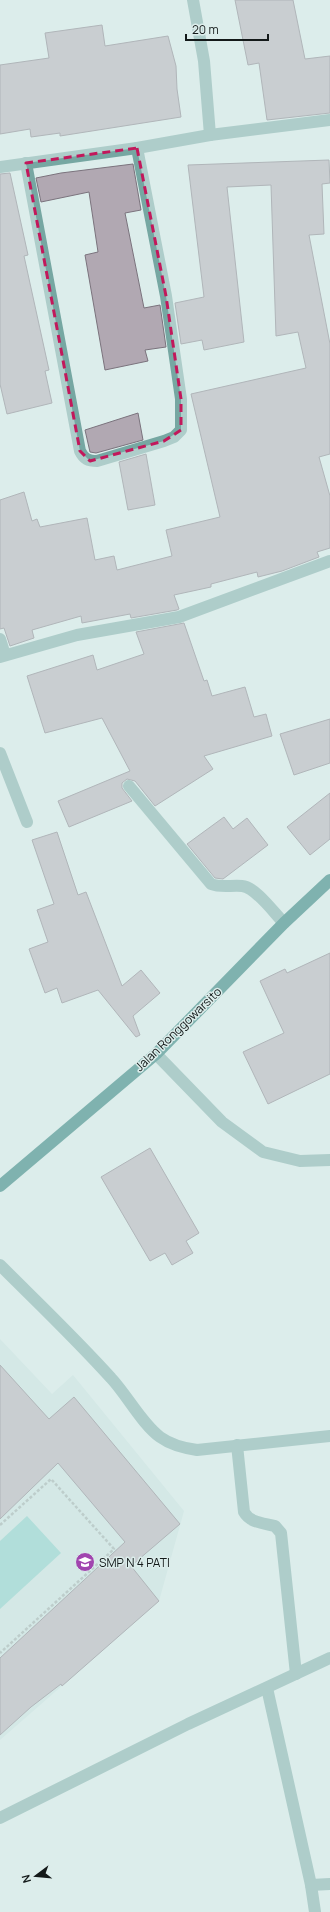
<svg xmlns="http://www.w3.org/2000/svg" width="330" height="1912" font-family="Manrope,sans-serif">
  <rect width="100%" height="100%" fill="#dcedeb"/>
  <path fill="#c9e3e0" d="M0,1339L52,1394L73,1375L184,1511L159,1601L0,1740Z"/>
  <path fill="#7dccc5" d="M27,1516L61,1553L0,1609V1541Z"/>
  <g fill="#b1a8b2" stroke="#7b737d">
    <path d="M235,0H293L305,59L330,56V113L267,120L259,63L248,65Z"/>
    <path d="M102,25L105,46L168,36L176,66L177,89L181,117L60,136V133L31,137L30,129L0,134V65L49,58L45,33Z"/>
    <path d="M329,160L330,183L322,184L324,234L309,235L330,344V454L319,457L330,496V548L317,552L319,557L282,571L258,577L257,572L211,584V587L174,595L179,609L177,610L131,618L130,614L82,623L81,616L32,630L34,638L10,646L4,628L0,629V500L24,492L32,521L37,519L40,527L87,518L95,560L114,556L117,570L172,556L166,530L220,517L191,394L306,368L298,332L276,336L271,185L227,187L244,342L204,350L202,340L181,344L175,303L204,297L188,165Z"/>
    <path d="M133,164L141,210L125,213L144,308L160,305L166,347L145,350L148,361L105,370L85,255L98,252L89,192L41,202L36,178L61,173Z"/>
    <path d="M10,173L28,255L24,256L49,370L45,371L52,403L7,414L0,384V174Z"/>
    <path d="M138,413L143,440L96,453L90,452L85,430Z"/>
    <path d="M146,454L155,505L128,510L119,462Z"/>
    <path d="M184,623L204,681L207,680L212,696L245,687L254,717L266,714L272,736L204,756L213,769L155,806L135,781L127,779L122,783V788L132,801L69,827L58,801L130,771L102,718L45,733L27,676L93,655L97,670L144,654L136,632Z"/>
    <path d="M330,719V763L294,775L280,734Z"/>
    <path d="M330,793V839L310,855L287,827Z"/>
    <path d="M224,817L233,829L247,818L268,845L223,879L215,878L187,844Z"/>
    <path d="M57,832L78,895L86,892L122,986L141,970L160,993L133,1016L140,1035L136,1037L98,990L62,1003L57,988L45,993L29,949L48,942L37,910L54,904L32,840Z"/>
    <path d="M330,953V1074L268,1104L243,1052L284,1033L260,981L285,969L287,973Z"/>
    <path d="M150,1148L199,1233L186,1241L193,1253L172,1265L165,1253L150,1261L101,1177Z"/>
    <path d="M0,1365L49,1419L74,1397L180,1524L131,1566L159,1601L62,1686L61,1684L31,1707L0,1735V1658L125,1542L58,1463L0,1519Z"/>
  </g>
  <g fill="none" stroke-linecap="round" stroke-linejoin="round">
    <path stroke="#98a6a4" stroke-width="2.5" stroke-dasharray="3 2" stroke-linecap="butt" d="M0,1525L51,1479L114,1549L0,1653"/>
    <g stroke="#76a7a2" stroke-width="12">
      <path d="M193,0L204,61L210,135"/>
      <path d="M26,163L80,451C84,459 88,461 97,461L164,441L174,437L181,430V399L166,296L137,148"/>
      <path d="M0,167L137,148L210,135L330,120"/>
      <path d="M0,639L5,655"/>
      <path d="M0,657L77,635L179,617L330,561"/>
      <path d="M0,753L27,822"/>
      <path d="M129,786L211,884C221,888 231,885 242,886C256,887 274,913 284,923"/>
      <path d="M156,1054L222,1122L263,1152L300,1161L330,1160"/>
      <path d="M0,1265C37,1302 76,1339 111,1378C127,1395 142,1424 160,1437C171,1445 183,1448 197,1450L330,1436"/>
      <path d="M237,1445L244,1512C250,1523 264,1523 275,1526L281,1533L296,1674"/>
      <path d="M267,1688L311,1885L315,1912"/>
      <path d="M0,1818L188,1724L330,1658"/>
      <path d="M311,1885L330,1884"/>
    </g>
    <path stroke="#0f6c66" stroke-width="12" d="M0,1186L156,1054L284,923L330,880"/>
  </g>
  <path d="M0 0H330V1912H0ZM137,148L166,296L181,399V430L164,441L90,461L80,451L26,163Z" fill="#dcedeb" fill-opacity=".55" fill-rule="evenodd"/>
  <path fill="none" stroke="#c2185b" stroke-width="3" stroke-dasharray="8 5" stroke-linejoin="round" d="M137,148L166,296L181,399V430L164,441L90,461L80,451L26,163Z"/>
  <defs>
    <symbol id="school-disc" viewBox="-11 -11 22 22"><circle r="9.5" fill="#a145af" stroke="#dcedeb"/><path d="M0-5L7-2L0 1L-7-2ZM-4 1L0 2.5L4 1V4Q0 6-4 4Z" fill="#fff"/></symbol>
  </defs>
  <g fill-rule="evenodd">
    <use href="#school-disc" x="74" y="1551" width="22" height="22"/>
  </g>
  <g text-anchor="middle" dominant-baseline="central" stroke-width="3" stroke-linejoin="round" paint-order="stroke">
    <g font-size="12" fill="#131919" stroke="#dcedeb">
      <text transform="translate(178 1029) rotate(-44)">Jalan Ronggowarsito</text>
    </g>
    <g font-size="12" fill="#131919" stroke="#dcedeb" text-anchor="start">
      <text x="99" y="1562">SMP N 4 PATI</text>
    </g>
  </g>
  <g transform="translate(36 1876) rotate(254)" stroke="#dcedeb" stroke-width="3" paint-order="stroke">
  <path d="M0-3L7 15L0 10L-7 15Z" fill="#131919"/>
  <text y="-6" font-size="11" font-weight="bold" text-anchor="middle" fill="#131919">N</text>
  </g>
  <path d="M186 34v6h82v-6" fill="none" stroke="#131919" stroke-width="2"/>
  <text x="192" y="34" font-size="12" fill="#131919" stroke="#dcedeb" stroke-width="3" paint-order="stroke">20 m</text>
</svg>
